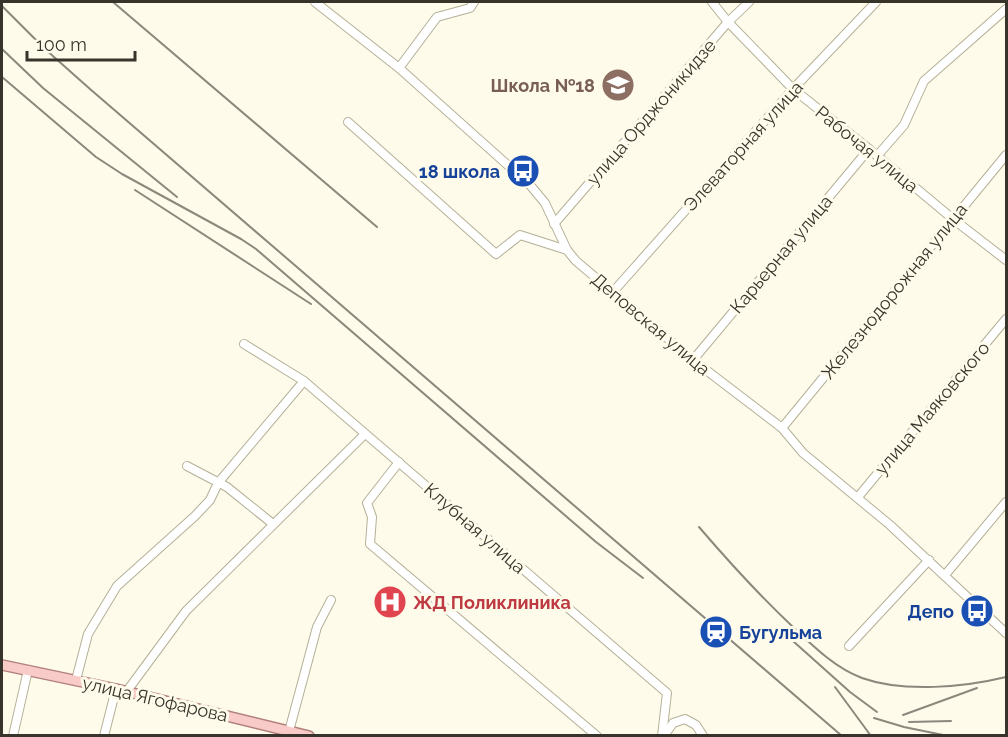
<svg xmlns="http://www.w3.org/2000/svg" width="1008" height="737" font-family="Raleway,sans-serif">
  <rect width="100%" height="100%" fill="#fefbeb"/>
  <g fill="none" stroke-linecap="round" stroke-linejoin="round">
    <defs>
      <g id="minor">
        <path d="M315,2L399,68L530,185L545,203L567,250L576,261L693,360L782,428L803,453L890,525L1006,633"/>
        <path d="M712,2L728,22L793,89L869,149L953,219L1006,260"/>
        <path d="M399,68L437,17L470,8L474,2"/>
        <path d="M348,122L496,254L520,235L567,250"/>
        <path d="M877,156L904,125L924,81L1006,9"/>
        <path d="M554,224L728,22L749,2"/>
        <path d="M612,293L793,89L876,2"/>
        <path d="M244,344L304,381L667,693L662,736"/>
        <path d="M693,360L869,149"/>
        <path d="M782,428L1006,155"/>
        <path d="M399,462L367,503L372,517L370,544L597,736"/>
        <path d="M187,466L227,487L273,524"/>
        <path d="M858,497L1006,319"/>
        <path d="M945,575L1006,502"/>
        <path d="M849,646L929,560"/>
        <path d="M76,680L88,634L117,586L195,516L210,500L218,483L304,381"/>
        <path d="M127,691L186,611L365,434"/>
        <path d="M288,735L317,627L331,600"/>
        <path d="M13,736L28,670"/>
        <path d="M104,736L116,689"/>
        <path d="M664,736L673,723L685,719L696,725L703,736"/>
      </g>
      <path id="major" d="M2,665L116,689L309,736"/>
    </defs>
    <use href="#minor" stroke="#b5b097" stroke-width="10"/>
    <use href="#major" stroke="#b1807a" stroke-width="12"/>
    <use href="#minor" stroke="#fff" stroke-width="8"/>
    <use href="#major" stroke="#f8cbc8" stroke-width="9"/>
    <g stroke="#8b887c" stroke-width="2">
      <path d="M113,2L377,227"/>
      <path d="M2,6L45,49L90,89L842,736"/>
      <path d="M2,49L43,88L177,197"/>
      <path d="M2,77L96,157L122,174L241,239L256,249L596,542L643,578"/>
      <path d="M135,190L311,304"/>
      <path d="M699,527C729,562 759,595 793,627C813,646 835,668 862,678C904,693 965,687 1006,677"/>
      <path d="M784,633L850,692L877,712"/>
      <path d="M835,687L871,736"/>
      <path d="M903,715L977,688"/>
      <path d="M874,718L904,727L948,736"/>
      <path d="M909,722L951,721"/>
    </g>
  </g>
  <defs>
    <symbol id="school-disc" viewBox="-11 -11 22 22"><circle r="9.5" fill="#8d6e63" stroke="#fefbeb"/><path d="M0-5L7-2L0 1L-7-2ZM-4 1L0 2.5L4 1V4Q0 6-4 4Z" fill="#fff"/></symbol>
    <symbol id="bus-disc" viewBox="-11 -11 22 22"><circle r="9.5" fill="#1a4fb4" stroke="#fefbeb"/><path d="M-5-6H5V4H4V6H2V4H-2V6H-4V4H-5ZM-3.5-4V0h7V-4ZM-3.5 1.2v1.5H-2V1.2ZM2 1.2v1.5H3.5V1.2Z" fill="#fff"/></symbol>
    <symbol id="hospital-disc" viewBox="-11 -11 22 22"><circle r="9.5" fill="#e0444e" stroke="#fefbeb"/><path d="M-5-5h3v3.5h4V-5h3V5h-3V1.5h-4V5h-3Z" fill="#fff"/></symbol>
    <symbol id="station-disc" viewBox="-11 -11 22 22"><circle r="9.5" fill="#1a4fb4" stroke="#fefbeb"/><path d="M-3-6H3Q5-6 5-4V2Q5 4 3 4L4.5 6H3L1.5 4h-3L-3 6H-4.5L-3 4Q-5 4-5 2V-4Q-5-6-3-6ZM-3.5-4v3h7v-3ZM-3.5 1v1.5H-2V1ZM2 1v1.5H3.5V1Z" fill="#fff"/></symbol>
  </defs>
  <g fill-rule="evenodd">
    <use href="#school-disc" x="599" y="66" width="38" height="38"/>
    <use href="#bus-disc" x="504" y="152" width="38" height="38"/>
    <use href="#hospital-disc" x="371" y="583" width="38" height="38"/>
    <use href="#bus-disc" x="958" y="592" width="38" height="38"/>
    <use href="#station-disc" x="697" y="613" width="38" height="38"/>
  </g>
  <g text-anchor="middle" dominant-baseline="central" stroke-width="6" stroke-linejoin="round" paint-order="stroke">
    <g font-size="18" font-weight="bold" fill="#785e54" stroke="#fefbeb" text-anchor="end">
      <text x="595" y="85">Школа №18</text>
    </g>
    <g font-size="18" fill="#37352b" stroke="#fefbeb">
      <text transform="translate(651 112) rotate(-49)">улица Орджоникидзе</text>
      <text transform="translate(743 146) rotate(-48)">Элеваторная улица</text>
      <text transform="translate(867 149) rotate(39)">Рабочая улица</text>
      <text transform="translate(781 254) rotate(-50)">Карьерная улица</text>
      <text transform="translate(894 291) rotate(-51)">Железнодорожная улица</text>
      <text transform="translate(651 324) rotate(40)">Деповская улица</text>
      <text transform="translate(932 408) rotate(-50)">улица Маяковского</text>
      <text transform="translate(475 528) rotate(41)">Клубная улица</text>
      <text transform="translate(155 699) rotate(13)">улица Ягофарова</text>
    </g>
    <g font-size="18" font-weight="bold" fill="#164399" stroke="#fefbeb" text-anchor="end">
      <text x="500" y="171">18 школа</text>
      <text x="954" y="611">Депо</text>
      <text x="739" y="632" text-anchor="start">Бугульма</text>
    </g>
    <g font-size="18" font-weight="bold" fill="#be3a42" stroke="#fefbeb" text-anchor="start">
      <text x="413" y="602">ЖД Поликлиника</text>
    </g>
  </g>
  <rect width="1008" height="737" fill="none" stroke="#37352b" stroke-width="6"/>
  <path d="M27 51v9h108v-9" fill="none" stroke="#37352b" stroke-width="3"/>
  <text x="36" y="51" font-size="18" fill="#37352b" stroke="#fefbeb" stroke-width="4.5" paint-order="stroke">100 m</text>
</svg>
